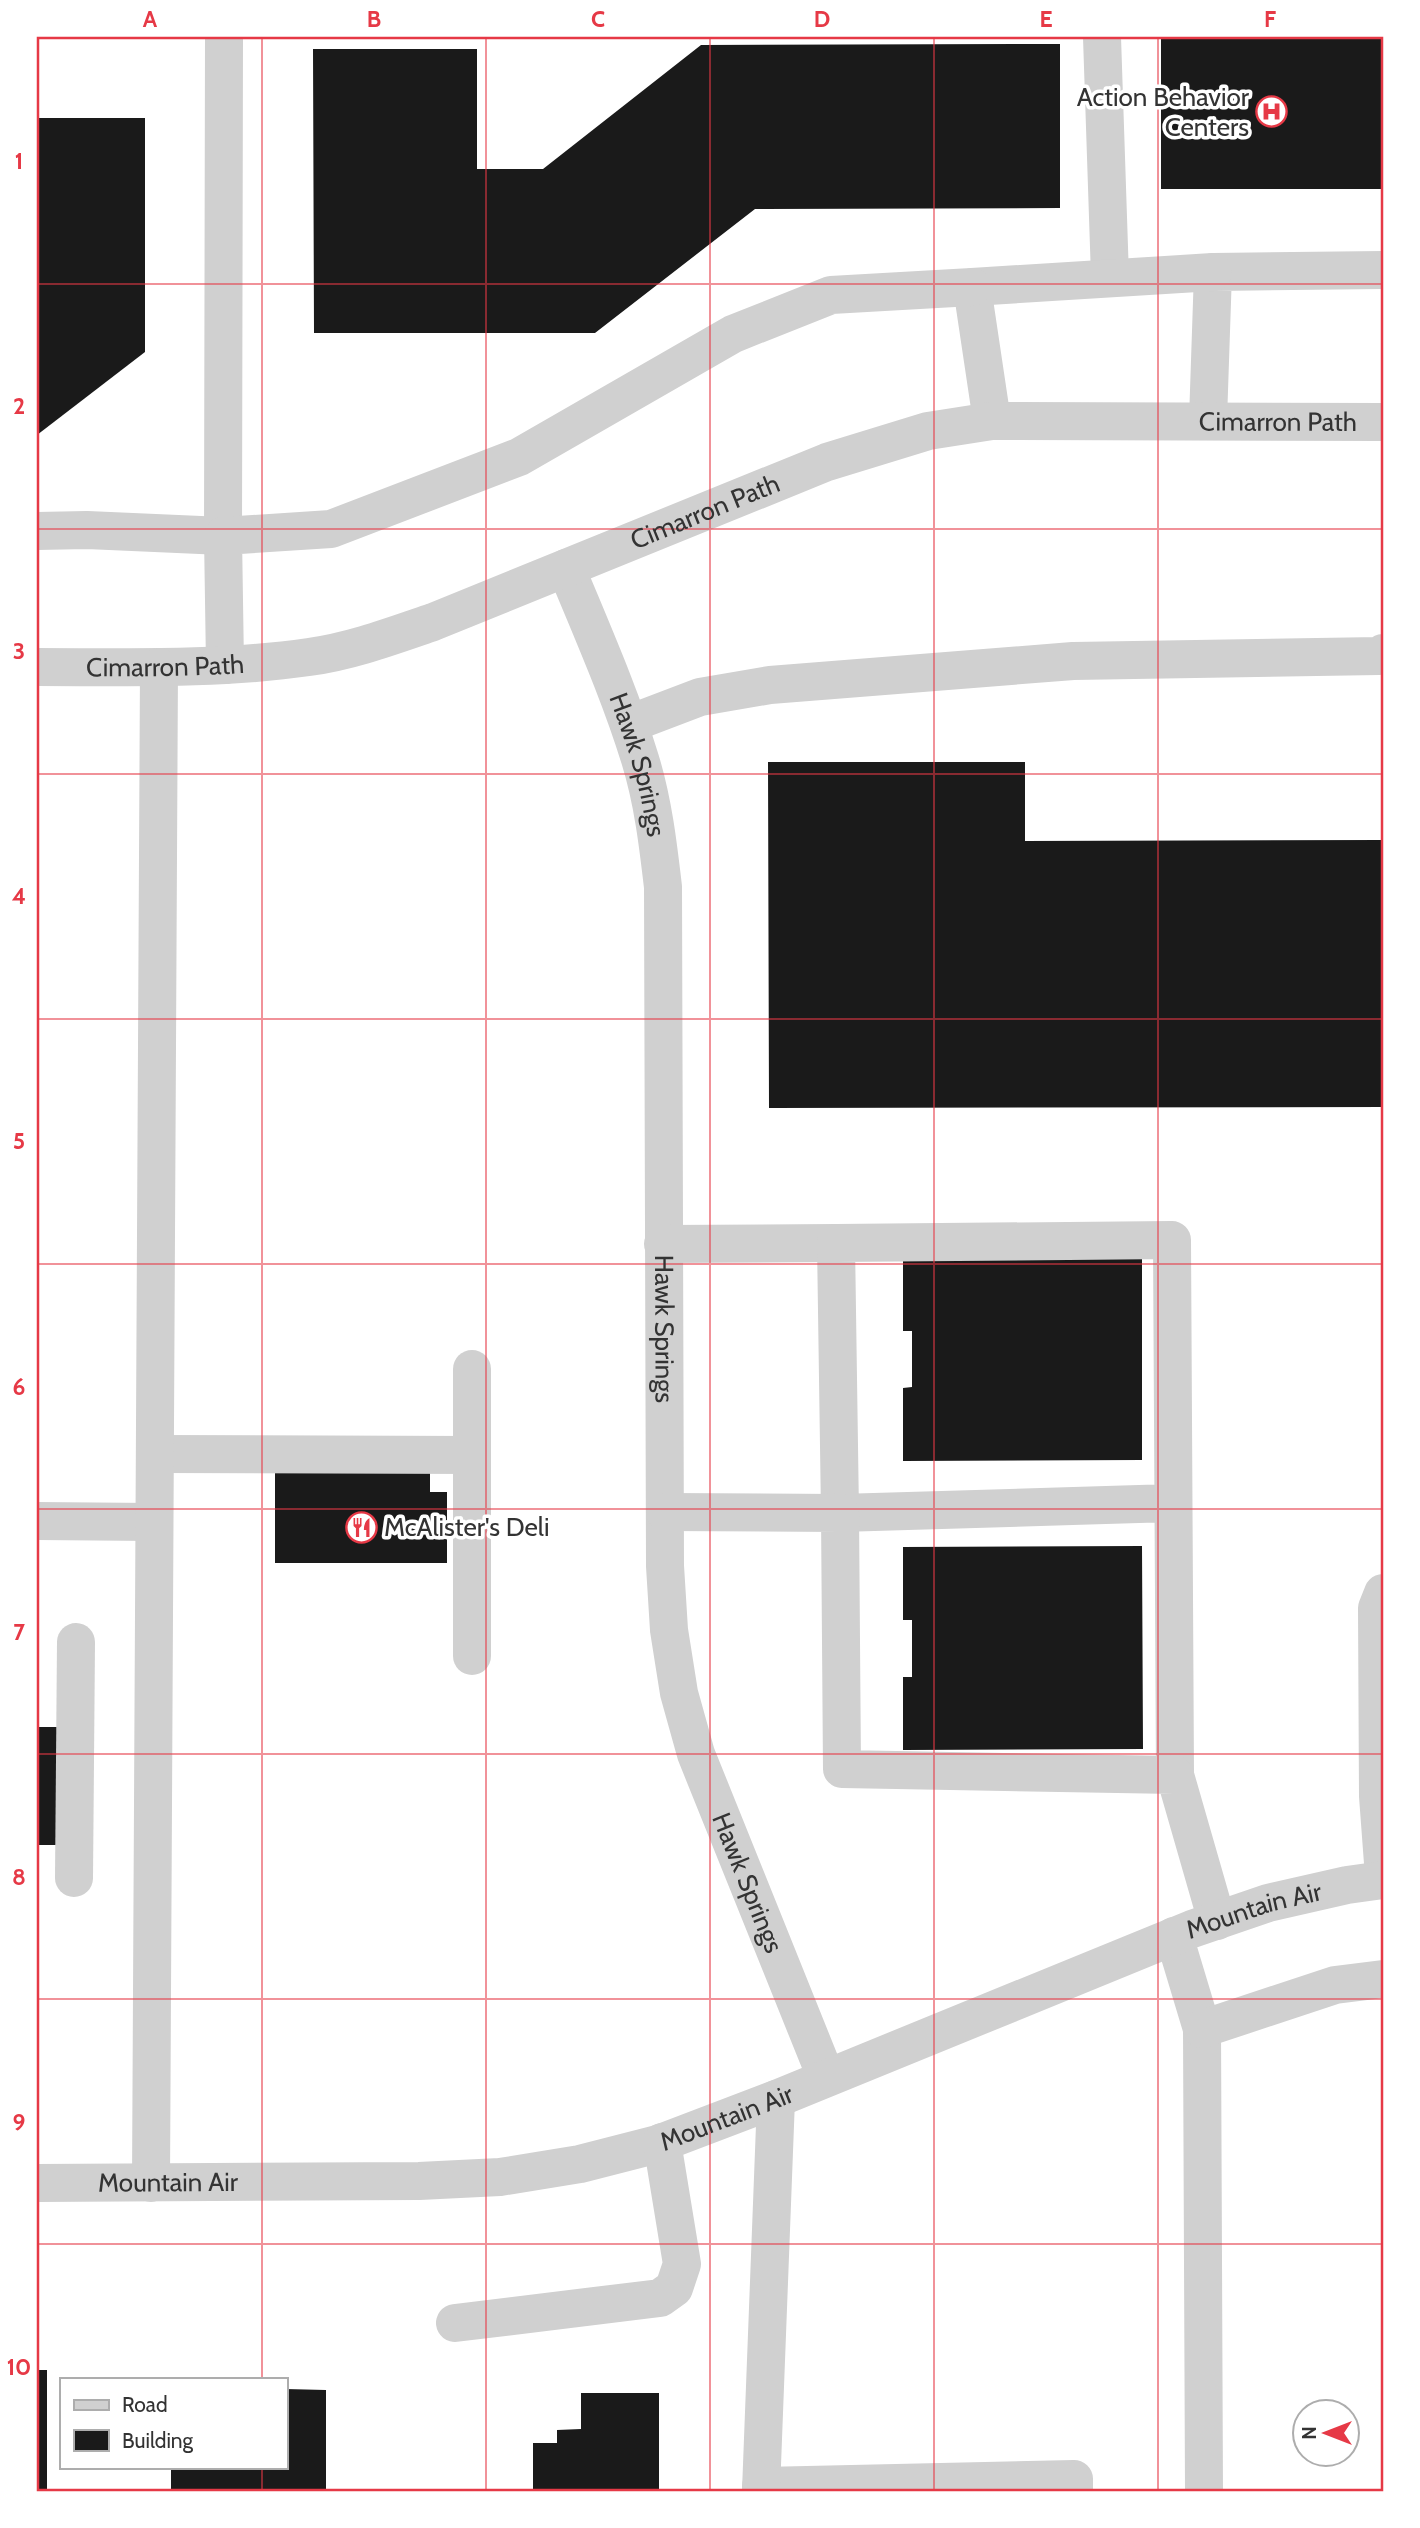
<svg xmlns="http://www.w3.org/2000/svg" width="1420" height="2528" font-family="Cabin,sans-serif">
  <rect width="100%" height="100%" fill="#fff"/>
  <g fill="#1a1a1a">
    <rect x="1161" y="37" width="222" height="152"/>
    <path d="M1060,44V208L755,209L595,333H314L313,49H477V169H543L701,45Z"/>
    <path d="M37,118H145V352L37,435Z"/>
    <path d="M768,762H1025V841L1383,840V1107L769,1108Z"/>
    <path d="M1142,1257V1460L903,1461V1388L912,1387V1331H903V1258Z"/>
    <path d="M275,1470H430V1492H447V1563H275Z"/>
    <path d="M1142,1546L1143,1749L903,1750V1677H912V1620H903V1547Z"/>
    <rect x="37" y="1727" width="26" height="118"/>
    <rect x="37" y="2370" width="10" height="121"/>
    <path d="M285,2389L326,2390V2491H171V2467H285Z"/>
    <path d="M581,2393H659V2491H533V2443H557V2430L581,2429Z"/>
  </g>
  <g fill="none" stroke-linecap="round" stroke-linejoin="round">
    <g stroke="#d0d0d0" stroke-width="38">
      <path d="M1102,37L1110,277"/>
      <path d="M1208,420L1213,272L1383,270"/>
      <path d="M992,421L972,287L1213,272"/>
      <path d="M37,531L87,530L223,536L224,37"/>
      <path id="s1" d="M566,568C592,631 620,694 640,759C653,801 658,844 663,887L665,1566L669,1630L679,1693L696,1754L826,2077"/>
      <path d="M225,665L223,536L331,529L519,457L733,334L831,295L972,287"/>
      <path id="s2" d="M37,667C128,667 219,670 309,657C352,651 392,636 433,622L827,462L928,431L992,421L1383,422"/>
      <path d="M629,724L700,697L770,685L1073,661L1379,656L1383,653"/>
      <path d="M663,1244L836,1243"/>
      <path d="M155,1454L472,1455"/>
      <path d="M1172,1503L840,1513L836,1243L1172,1240L1175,1775"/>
      <path d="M665,1512L840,1513L842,1769L1175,1775L1217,1921"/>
      <path d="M37,1521L154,1522"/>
      <path d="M1383,1593L1377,1608L1378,1796L1383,1863"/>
      <path d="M472,1656V1369"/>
      <path d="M74,1878L76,1642"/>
      <path d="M1174,1936L1202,2029L1204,2491"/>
      <path d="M1202,2029L1335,1985L1383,1979"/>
      <path id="s3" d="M37,2183L419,2181L500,2177L580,2164L658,2144L776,2099L1192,1929L1268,1903L1347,1885L1383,1880"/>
      <path d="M151,2183L159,667"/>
      <path d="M455,2323L660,2298L674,2288L682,2264L662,2142"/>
      <path d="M761,2486L1074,2479V2491"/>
      <path d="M761,2491L776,2099"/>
    </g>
  </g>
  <path fill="none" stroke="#e63946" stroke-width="2" stroke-opacity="0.55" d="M262,37V2379M486,37V2491M710,37V2491M934,37V2491M1158,37V2491M37,284H1383M37,529H1383M37,774H1383M37,1019H1383M37,1264H1383M37,1509H1383M37,1754H1383M37,1999H1383M37,2244H1383M262,2467V2491"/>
  <defs>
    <symbol id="hospital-ring" viewBox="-11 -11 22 22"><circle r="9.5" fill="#fff" stroke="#e63946" stroke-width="1.5"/><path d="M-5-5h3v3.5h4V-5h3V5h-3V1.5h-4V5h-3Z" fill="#e63946"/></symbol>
    <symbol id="restaurant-ring" viewBox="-11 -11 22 22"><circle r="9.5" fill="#fff" stroke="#e63946" stroke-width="1.5"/><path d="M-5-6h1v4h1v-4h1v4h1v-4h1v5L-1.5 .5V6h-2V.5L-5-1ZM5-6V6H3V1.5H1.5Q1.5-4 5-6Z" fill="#e63946"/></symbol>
  </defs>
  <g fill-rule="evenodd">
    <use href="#hospital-ring" x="1254" y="94" width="35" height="35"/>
    <use href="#restaurant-ring" x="344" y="1510" width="35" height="35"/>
  </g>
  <g text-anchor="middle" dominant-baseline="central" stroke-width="7" stroke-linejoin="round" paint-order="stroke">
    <g font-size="26" fill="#333" stroke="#fff" text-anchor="end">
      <text x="1249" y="97">Action Behavior<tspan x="1249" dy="30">Centers</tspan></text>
      <text x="384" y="1527" text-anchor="start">McAlister's Deli</text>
    </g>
    <g font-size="26" fill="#333" stroke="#fff">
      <text stroke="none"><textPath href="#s2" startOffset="1283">Cimarron Path</textPath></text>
      <text stroke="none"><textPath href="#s2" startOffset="695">Cimarron Path</textPath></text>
      <text stroke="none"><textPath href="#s2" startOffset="128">Cimarron Path</textPath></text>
      <text stroke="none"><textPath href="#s1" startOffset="210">Hawk Springs</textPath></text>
      <text stroke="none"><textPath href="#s1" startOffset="777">Hawk Springs</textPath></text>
      <text stroke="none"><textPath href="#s1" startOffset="1344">Hawk Springs</textPath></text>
      <text stroke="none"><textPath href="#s3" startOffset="1265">Mountain Air</textPath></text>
      <text stroke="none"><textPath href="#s3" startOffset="698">Mountain Air</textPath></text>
      <text stroke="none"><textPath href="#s3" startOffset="131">Mountain Air</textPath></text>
    </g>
  </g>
  <rect width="1420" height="2528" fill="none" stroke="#ffffff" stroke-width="77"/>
  <rect x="60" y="2378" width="228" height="91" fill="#ffffff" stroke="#adadad" stroke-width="2"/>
  <rect x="74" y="2400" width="35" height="10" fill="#d0d0d0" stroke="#adadad" stroke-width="2"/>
  <text x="122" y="2412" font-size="21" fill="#333333">Road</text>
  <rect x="74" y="2430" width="35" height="21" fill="#1a1a1a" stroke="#adadad" stroke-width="2"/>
  <text x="122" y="2448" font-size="21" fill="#333333">Building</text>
  <g transform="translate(1326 2433) rotate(270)"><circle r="33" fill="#ffffff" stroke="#adadad" stroke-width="2"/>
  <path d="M0-5L12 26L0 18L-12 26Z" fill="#e63946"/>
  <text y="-10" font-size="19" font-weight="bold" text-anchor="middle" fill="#333333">N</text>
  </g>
  <rect x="38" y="38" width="1344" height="2452" fill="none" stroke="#e63946" stroke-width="2.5"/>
  <g font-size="23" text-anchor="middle" font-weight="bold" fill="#e63946">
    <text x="150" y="27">A</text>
    <text x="374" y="27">B</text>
    <text x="598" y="27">C</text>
    <text x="822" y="27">D</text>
    <text x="1046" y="27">E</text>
    <text x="1270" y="27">F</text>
    <text x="19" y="169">1</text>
    <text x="19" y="414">2</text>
    <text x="19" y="659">3</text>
    <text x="19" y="904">4</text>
    <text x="19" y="1149">5</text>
    <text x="19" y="1395">6</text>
    <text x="19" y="1640">7</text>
    <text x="19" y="1885">8</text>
    <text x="19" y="2130">9</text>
    <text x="19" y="2375">10</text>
  </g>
</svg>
